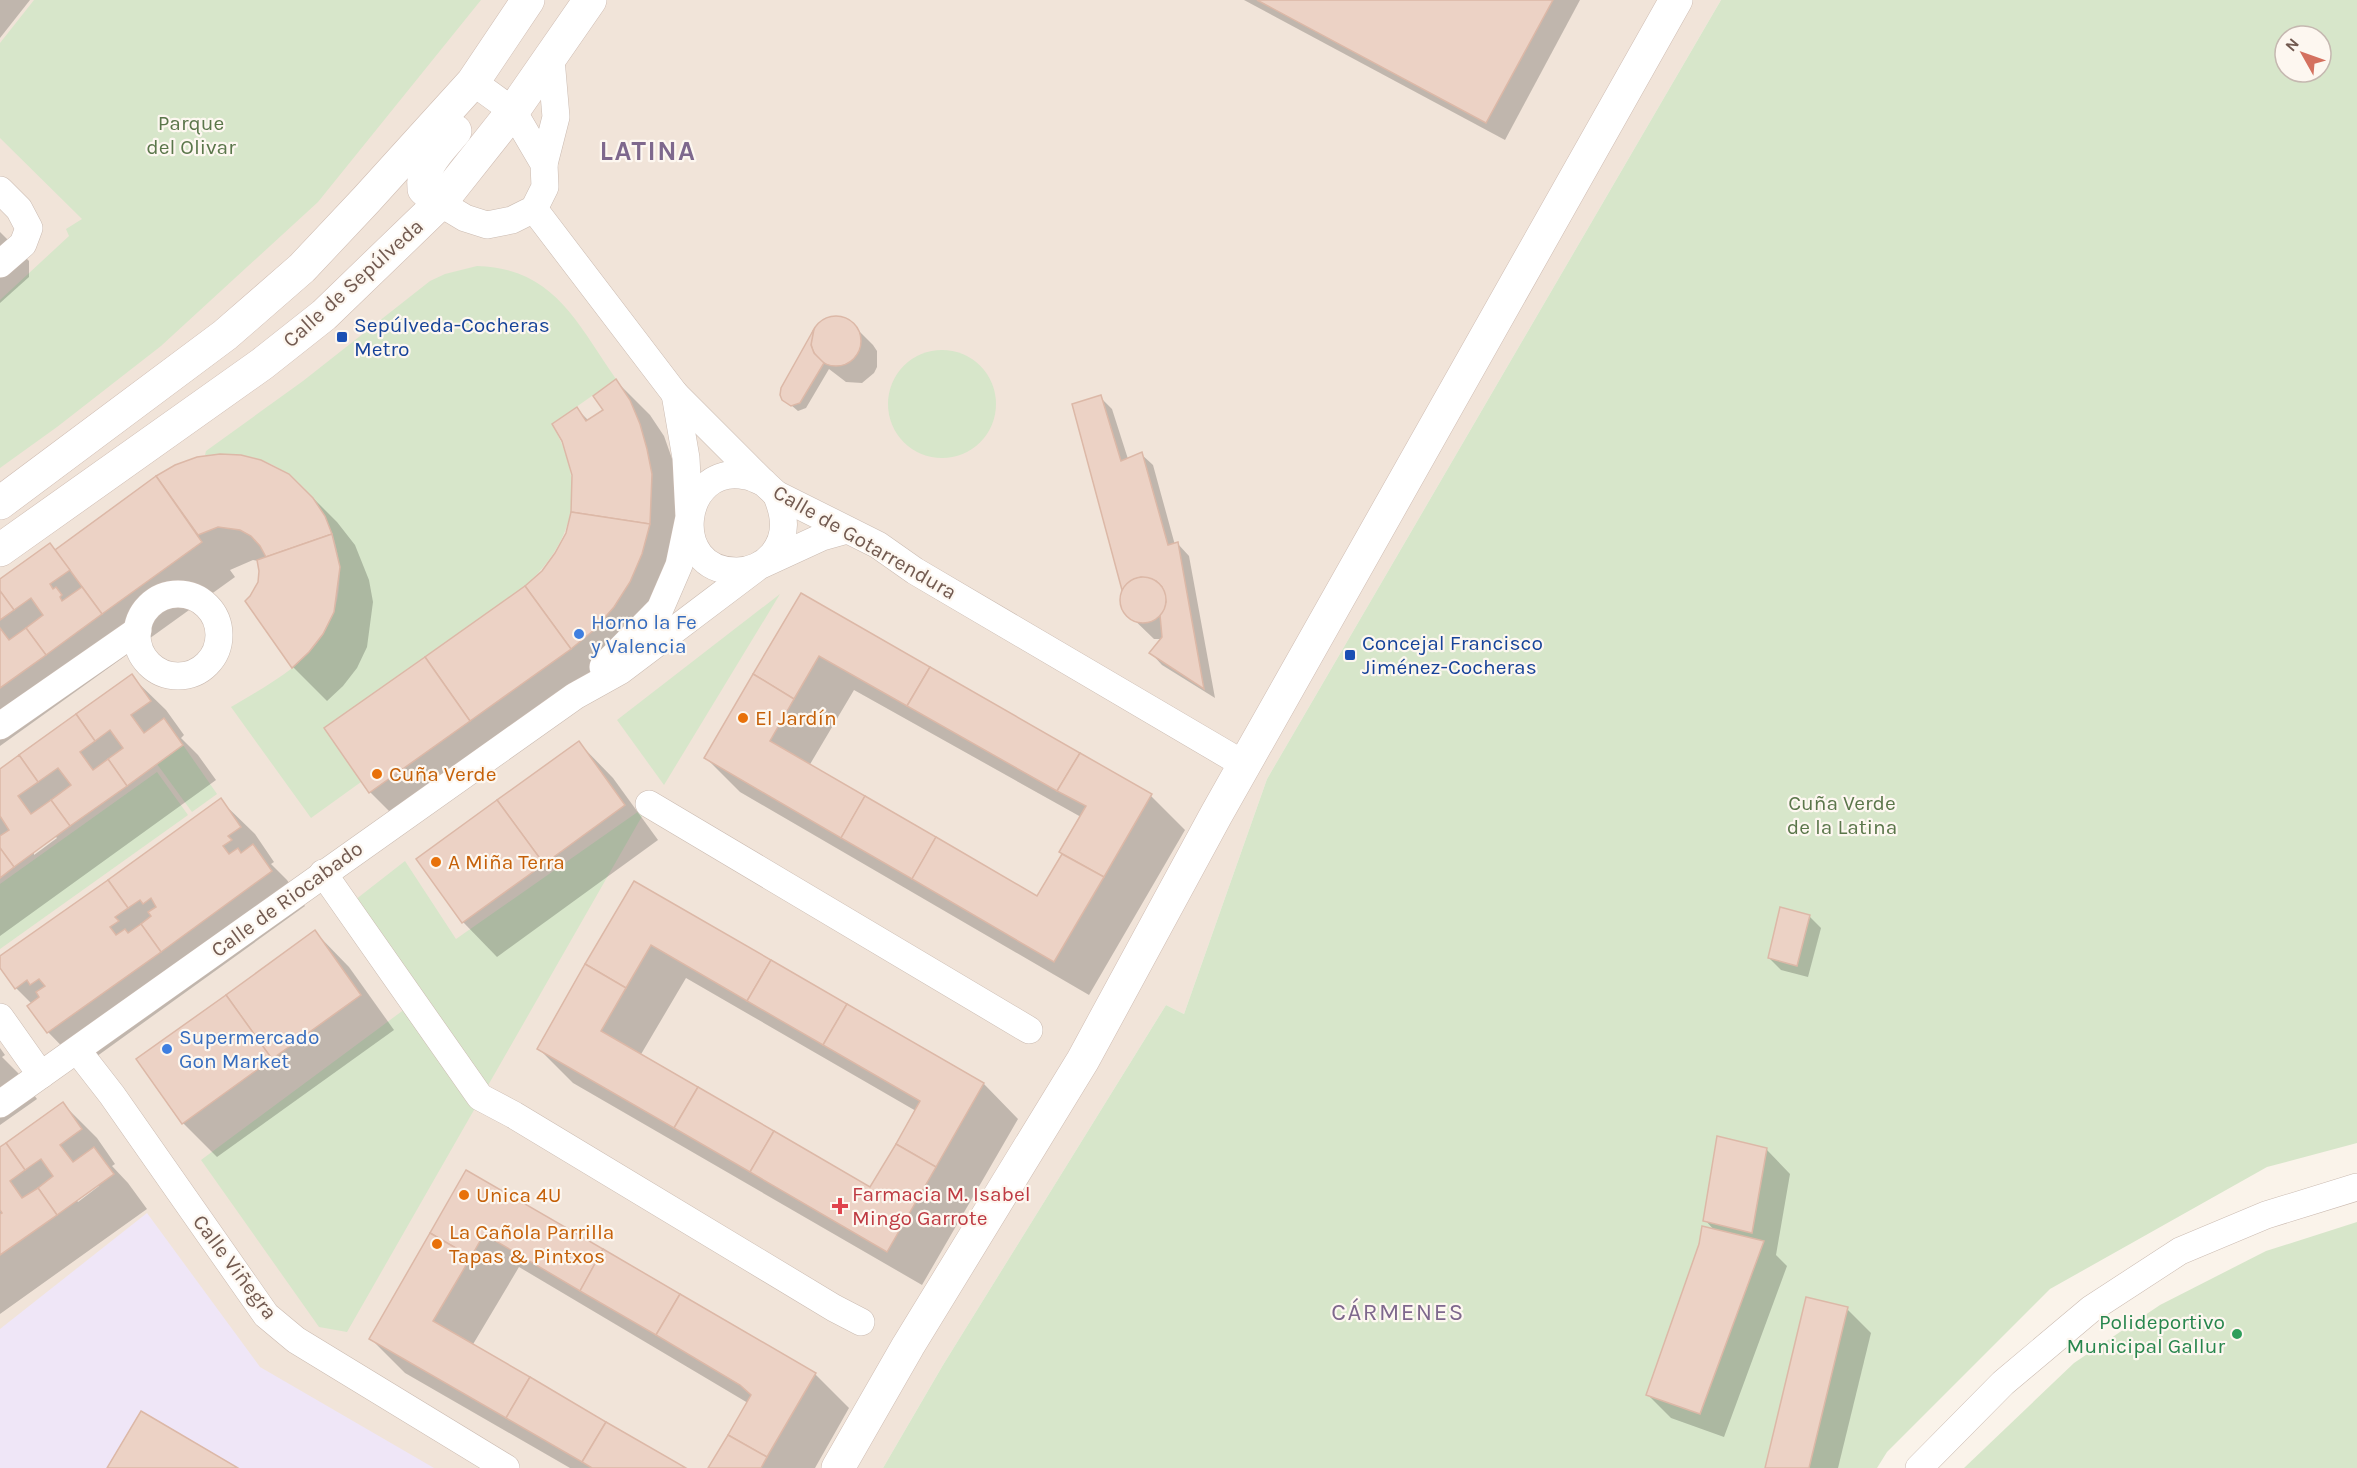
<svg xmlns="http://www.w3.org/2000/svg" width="2357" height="1468" font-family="Karla,sans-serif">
  <rect width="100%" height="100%" fill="#faf3ea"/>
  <path fill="#f1e4d9" d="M0,0H1721L1267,779L1184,1014L1166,1005L943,1365L883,1468H0Z"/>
  <path fill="#efe6f7" d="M147,1213L260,1367L434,1468H0V1329Z"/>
  <g fill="#d7e6ca" fill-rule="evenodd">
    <path d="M34,0H481L318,202L161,346L57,427L0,468V300L69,236L66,229L82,219L0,138V43Z"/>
    <path d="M1721,0H2357V1143L2267,1167L2050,1289L1887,1452L1877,1468H883L943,1365L1166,1005L1184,1014L1267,779ZM2285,36H2321V72H2285Z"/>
    <path d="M477,266C554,268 577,323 616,379L552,424C587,485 576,540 525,586L324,728L361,782L311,818L231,707C264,687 303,668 324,633C361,572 329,487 264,461C245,454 224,454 205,455L206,451L303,381L430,281L445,274Z"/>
    <circle cx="942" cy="404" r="54"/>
    <path d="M780,594L664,785L617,720Z"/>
    <path d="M183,745L217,794L192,812L157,764Z"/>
    <path d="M157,772L188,815L0,949V884Z"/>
    <path d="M649,804L347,1332L319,1327L201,1160L413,1003L346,907L405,861L456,939Z"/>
    <path d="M2357,1222V1468H1964L2074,1363L2160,1305L2266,1251Z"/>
  </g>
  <g fill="#0003" fill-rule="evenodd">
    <path d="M0,0H30L0,38Z"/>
    <path d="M1244,0H1580L1505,140Z"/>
    <path d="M0,232L29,261V277L0,303Z"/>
    <path d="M841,318L854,326L873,345L877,351V367L874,373L862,383L846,382L829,369L806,408L798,411L784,399L812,336L820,324L826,320Z"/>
    <path d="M616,381L650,415L664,436L681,484L664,616L404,826L370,792L326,728L526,587L543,572L557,554L567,534L575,494L569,457L554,425L577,409L589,421L605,410Z"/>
    <path d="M1100,397L1112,409L1128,459L1141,454L1153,465L1175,545L1178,544L1189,556L1215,698L1162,665L1151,653L1162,639H1154L1125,611L1122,598L1124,590L1074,405Z"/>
    <path d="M176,466L302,487L337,522L355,545L369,580L373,602L367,647L357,668L343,686L327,701L293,667L247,601L259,582V561L253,560L230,570L235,577L0,746V581L50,545L56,551L157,477Z"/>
    <path d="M801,595L1151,796L1185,830L1089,995L740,792L706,758ZM854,690L1081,817L1063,854L1038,898L809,766Z"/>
    <path d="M131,676L166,710L184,735L181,738L198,755L216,780L0,936V770ZM55,836L57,838L34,855V851Z"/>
    <path d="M579,743L613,778L658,840L497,957L463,922L418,859Z"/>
    <path d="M220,800L255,834L274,862L271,864L287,880L305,906L82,1067L48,1032L29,1006L32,1004L16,988L0,965V958Z"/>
    <path d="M635,883L984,1084L1018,1119L922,1285L573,1083L538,1048ZM686,978L916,1111L871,1189L640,1056Z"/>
    <path d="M1809,916L1821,928L1808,977L1781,970L1769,958Z"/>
    <path d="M315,932L349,967L394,1030L217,1157L183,1123Z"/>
    <path d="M0,1048L5,1055L2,1057L18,1073L37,1099L0,1125Z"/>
    <path d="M63,1104L97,1138L115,1164L112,1166L128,1183L147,1209L0,1314V1149ZM97,1184L99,1186L78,1202L76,1199Z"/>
    <path d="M1767,1150L1790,1174L1776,1255L1787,1266L1724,1437L1671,1418L1647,1394L1715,1231L1705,1220Z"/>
    <path d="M467,1172L815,1374L849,1408L815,1468H710L748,1403L519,1267L472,1346L683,1468H570L405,1373L370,1338Z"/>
    <path d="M1847,1309L1871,1333L1838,1468H1766Z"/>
  </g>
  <g fill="#ecd2c5" stroke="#dcb8a7" stroke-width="1.5">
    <path d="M1257,0H1553L1486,123Z"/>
    <circle cx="836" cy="341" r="25"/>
    <path d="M814,329L811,345L814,353L824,363L800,403L791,406L782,400L780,395L781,388Z"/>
    <path d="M616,379L630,400L640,424L647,449L652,474L650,524L571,512L572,475L562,441L552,424L577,407L586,421L603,410L593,396Z"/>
    <path d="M1101,395L1121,461L1142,452L1168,545L1178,542L1204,689L1149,653L1162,637L1160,615L1166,602L1162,587L1156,581L1141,577L1133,580L1122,590L1072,404Z"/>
    <path d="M220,454L241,455L261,460L289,474L313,498L325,516L332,534L266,557L260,546L251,536L240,530L218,527L198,535L156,476L175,465L197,457Z"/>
    <path d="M156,476L202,542L102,614L55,550Z"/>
    <path d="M571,512L650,524L642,554L630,582L614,607L594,630L571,649L525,586L542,571L555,553L566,533Z"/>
    <path d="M332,534L340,567L334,612L323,634L309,652L292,668L245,601L250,596L258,582L259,571L257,560Z"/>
    <path d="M50,543L70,570L50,584L53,589L56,587L62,595L60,597L62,601L82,587L102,614L46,655L26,628L43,615L31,598L14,610L0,591V579Z"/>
    <circle cx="1143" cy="600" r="23"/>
    <path d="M525,586L571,649L470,721L425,657Z"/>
    <path d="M0,591L14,610L0,620Z"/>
    <path d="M801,593L930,667L907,706L819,656L794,699L753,674Z"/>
    <path d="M0,628L9,640L26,628L46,655L0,688Z"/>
    <path d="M425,657L470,721L369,793L324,728Z"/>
    <path d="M930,667L1080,753L1057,791L907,706Z"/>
    <path d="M132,674L151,701L131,715L144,733L164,718L183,745L127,786L108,759L123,748L110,730L95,741L76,714Z"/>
    <path d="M753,674L794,699L770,741L865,796L841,838L704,758Z"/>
    <path d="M76,714L95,741L80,752L93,770L108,759L127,786L70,826L51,800L71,785L58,768L38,782L19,755Z"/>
    <path d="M579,741L625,805L544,864L497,800Z"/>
    <path d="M1080,753L1152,794L1104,877L1059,852L1086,806L1057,791Z"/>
    <path d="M19,755L38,782L18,796L31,814L51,800L70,826L14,867L0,848V836L9,830L0,816V769Z"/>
    <path d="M865,796L936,837L912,879L841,838Z"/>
    <path d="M221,798L241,827L228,836L232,840L223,846L229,854L238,848L241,853L253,844L272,871L161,952L141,924L151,916L148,912L156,907L151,898L143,904L140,900L128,908L108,880Z"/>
    <path d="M497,800L544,864L462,923L416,859Z"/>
    <path d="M936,837L1037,896L1062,854L1104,877L1054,962L912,879Z"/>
    <path d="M0,848L14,867L0,878Z"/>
    <path d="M108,880L128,908L115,917L119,921L110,927L116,935L125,929L128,933L141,924L161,952L47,1033L27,1006L39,997L36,992L45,986L39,979L30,985L27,980L15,989L0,968V956Z"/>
    <path d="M634,881L771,960L747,1001L651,945L626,988L585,964Z"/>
    <path d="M1780,907L1810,915L1797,966L1768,958Z"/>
    <path d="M315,930L361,995L272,1059L226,995Z"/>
    <path d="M771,960L847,1004L823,1045L747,1001Z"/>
    <path d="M585,964L626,988L601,1031L698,1087L674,1128L537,1049Z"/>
    <path d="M226,995L272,1059L182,1124L136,1059Z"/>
    <path d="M847,1004L984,1083L936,1167L896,1144L920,1101L823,1045Z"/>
    <path d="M698,1087L774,1131L750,1172L674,1128Z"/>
    <path d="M63,1102L82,1129L60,1145L73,1162L94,1147L114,1174L57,1215L38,1188L53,1176L41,1159L25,1170L6,1143Z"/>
    <path d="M774,1131L870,1187L896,1144L936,1167L887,1252L750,1172Z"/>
    <path d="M1717,1136L1767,1148L1752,1233L1703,1221Z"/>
    <path d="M6,1143L25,1170L10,1181L22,1198L38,1188L57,1215L0,1255V1214L2,1213L0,1210V1147Z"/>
    <path d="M466,1170L603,1249L580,1291L484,1234L471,1257L430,1233Z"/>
    <path d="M1702,1226L1764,1241L1700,1414L1646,1395L1699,1244Z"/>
    <path d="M430,1233L471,1257L433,1321L530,1377L506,1418L369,1339Z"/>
    <path d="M603,1249L680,1294L656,1335L580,1291Z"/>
    <path d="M680,1294L816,1373L767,1457L728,1435L751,1395L740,1385L656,1335Z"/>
    <path d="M1806,1297L1848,1307L1809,1468H1765Z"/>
    <path d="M530,1377L606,1422L582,1462L506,1418Z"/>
    <path d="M141,1411L238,1468H107Z"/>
    <path d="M606,1422L686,1468H592L582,1462Z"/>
    <path d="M728,1435L767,1457L761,1468H708Z"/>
  </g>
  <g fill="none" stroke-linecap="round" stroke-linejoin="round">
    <defs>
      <g id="street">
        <path d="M544,164L556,117L551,59"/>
        <path d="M0,190L19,209L29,228L23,244L0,264"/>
        <path d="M440,203L465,218L487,225L512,220L534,209L545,187L544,164L513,111L473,82"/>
        <path d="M534,209L675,394L763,482L776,494L878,545L915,571L1245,765"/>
        <path d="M763,482C757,480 752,477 746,476C680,462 667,572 737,571C750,571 764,565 773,554C788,535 785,515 776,494"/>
        <circle cx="178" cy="635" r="41"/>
        <path d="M603,667L660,609L679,565L689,517L686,458L675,394"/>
        <path d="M0,726L138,630"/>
        <path d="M649,804L1029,1030"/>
        <path d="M323,873L480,1097L514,1115L834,1308L861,1322"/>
        <path d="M0,1017L41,1075"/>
        <path d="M77,1050L112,1095L266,1315L296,1340L506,1468"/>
        <path d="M0,1104L575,696L620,671L759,566L822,537L847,530"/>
        <path d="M1919,1468L2003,1383L2091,1309L2180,1251L2266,1215L2357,1187"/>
      </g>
      <g id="secondary">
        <path d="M440,203L424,189C421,165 441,148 455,131"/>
        <path d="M0,503L225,335L302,268L366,200L473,82L528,0"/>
        <path d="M0,550L262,364L324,315L440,203L513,111L590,0"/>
        <path d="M838,1468L908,1346L1083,1060L1216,815L1676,0"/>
      </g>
    </defs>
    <use href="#street" stroke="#cbbbb1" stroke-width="28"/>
    <use href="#secondary" stroke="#cfbcb2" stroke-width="34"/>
    <use href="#street" stroke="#fff" stroke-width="27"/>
    <use href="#secondary" stroke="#fff" stroke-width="33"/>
  </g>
  <g fill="#1a4fb4" stroke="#fdf7f0" stroke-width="2">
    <rect x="336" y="331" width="12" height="12" rx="3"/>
    <rect x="1344" y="649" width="12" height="12" rx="3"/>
  </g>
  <g fill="#3f7fe0" stroke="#fdf7f0" stroke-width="2">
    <circle cx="579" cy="634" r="6"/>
    <circle cx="167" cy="1049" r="6"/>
  </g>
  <g fill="#e8710a" stroke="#fdf7f0" stroke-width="2">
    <circle cx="743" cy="718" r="6"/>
    <circle cx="377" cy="774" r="6"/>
    <circle cx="436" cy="862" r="6"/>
    <circle cx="464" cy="1195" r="6"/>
    <circle cx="437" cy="1244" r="6"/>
  </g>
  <path fill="#e0444e" stroke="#fdf7f0" stroke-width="2" d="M837 1197h6v6h6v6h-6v6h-6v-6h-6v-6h6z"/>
  <circle fill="#2e9e5b" stroke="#fdf7f0" stroke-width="2" cx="2237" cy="1334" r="6"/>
  <g text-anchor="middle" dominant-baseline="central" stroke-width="4.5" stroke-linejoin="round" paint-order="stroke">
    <g font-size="21" fill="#5a764a" stroke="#fdf7f0">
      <text x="191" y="123">Parque<tspan x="191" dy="24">del Olivar</tspan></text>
      <text x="1842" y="803">Cuña Verde<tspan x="1842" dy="24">de la Latina</tspan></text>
    </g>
    <g font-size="21" fill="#725a50" stroke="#fdf7f0">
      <text transform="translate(353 283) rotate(-42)">Calle de Sepúlveda</text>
      <text transform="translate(865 542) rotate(30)">Calle de Gotarrendura</text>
      <text transform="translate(287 899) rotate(-36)">Calle de Riocabado</text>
      <text transform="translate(235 1267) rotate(53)">Calle Viñegra</text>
    </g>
    <g font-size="21" fill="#164399" stroke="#fdf7f0" text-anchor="start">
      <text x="354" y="325">Sepúlveda-Cocheras<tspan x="354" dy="24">Metro</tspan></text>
      <text x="1362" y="643">Concejal Francisco<tspan x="1362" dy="24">Jiménez-Cocheras</tspan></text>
    </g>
    <g font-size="21" fill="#366cbe" stroke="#fdf7f0" text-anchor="start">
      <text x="591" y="622">Horno la Fe<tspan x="591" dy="24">y Valencia</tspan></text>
      <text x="179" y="1037">Supermercado<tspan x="179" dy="24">Gon Market</tspan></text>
    </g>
    <g font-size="21" fill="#c56008" stroke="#fdf7f0" text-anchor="start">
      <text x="755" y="718">El Jardín</text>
      <text x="389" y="774">Cuña Verde</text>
      <text x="448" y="862">A Miña Terra</text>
      <text x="476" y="1195">Unica 4U</text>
      <text x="449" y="1232">La Cañola Parrilla<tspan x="449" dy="24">Tapas &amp; Pintxos</tspan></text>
    </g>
    <g font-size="21" fill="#be3a42" stroke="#fdf7f0" text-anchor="start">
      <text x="852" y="1194">Farmacia M. Isabel<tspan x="852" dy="24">Mingo Garrote</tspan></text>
    </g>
    <g font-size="21" fill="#27864d" stroke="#fdf7f0" text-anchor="end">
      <text x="2225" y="1322">Polideportivo<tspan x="2225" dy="24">Municipal Gallur</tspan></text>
    </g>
    <g font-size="24" letter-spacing="1.5" fill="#7e688d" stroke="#fdf7f0">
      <text x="1398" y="1312">CÁRMENES</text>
    </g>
    <g font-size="27" font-weight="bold" letter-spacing="1.5" fill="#7e688d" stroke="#fdf7f0">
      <text x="648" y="151">LATINA</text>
    </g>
  </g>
  <g transform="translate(2303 54) rotate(310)"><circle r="28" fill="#fdf7f0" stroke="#c5b8b0" stroke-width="1.5"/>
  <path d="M0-4.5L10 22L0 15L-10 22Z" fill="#d4715f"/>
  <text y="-9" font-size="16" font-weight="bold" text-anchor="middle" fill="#725a50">N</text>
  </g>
</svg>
